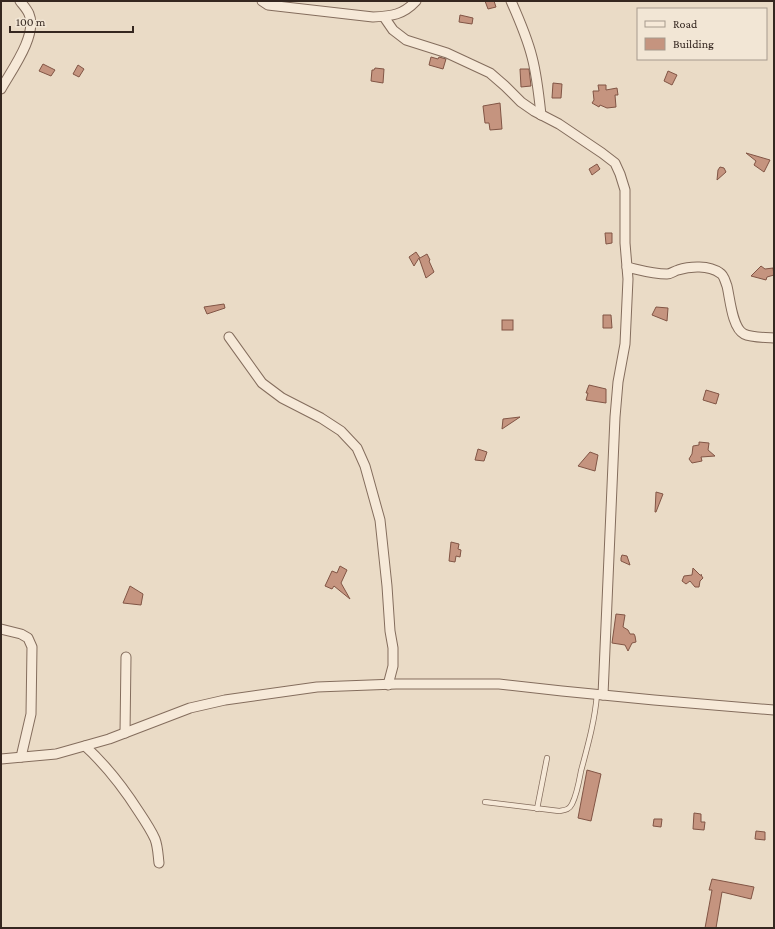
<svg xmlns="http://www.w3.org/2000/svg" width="775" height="929" font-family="'Crimson Pro',serif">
  <rect width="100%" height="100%" fill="#eadbc6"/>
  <g fill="#c5947f" stroke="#815545">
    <path d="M485,1H494L496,7L488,9Z"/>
    <path d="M460,15L473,18L472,24L459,22Z"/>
    <path d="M431,57L438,59L439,57L446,59L443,69L429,65Z"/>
    <path d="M43,64L55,70L51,76L39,71Z"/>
    <path d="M78,65L84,69L79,77L73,74Z"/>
    <path d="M375,68L384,69L383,83L371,81L372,70H374Z"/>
    <path d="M520,69H529L531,86L521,87Z"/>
    <path d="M668,71L677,75L672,85L664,81Z"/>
    <path d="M553,83L562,84L561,98H552Z"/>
    <path d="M598,85H606V90L617,88L618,95H615L616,107L607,108L600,105L599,107L592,103L594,100L593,91H599Z"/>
    <path d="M500,103L502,129L490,130L489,123H485L483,106Z"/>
    <path d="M746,153L770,160L764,172L754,165L756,161Z"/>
    <path d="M597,164L600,169L592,175L589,169Z"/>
    <path d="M720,167L724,168L726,172L717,180L718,170Z"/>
    <path d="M605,233H612V243L606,244Z"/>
    <path d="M416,252L420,258L427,254L430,260L429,261L434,272L426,278L419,258L414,266L409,257Z"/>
    <path d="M761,266L765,269L773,268L774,275L767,277L766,280L751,276Z"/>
    <path d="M224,304L225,308L207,314L204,307Z"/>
    <path d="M656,307L668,308L667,321L652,315Z"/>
    <path d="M603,315H611L612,328H603Z"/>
    <rect x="502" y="320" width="11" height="10"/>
    <path d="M589,385L606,389V403L586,400L588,393H586Z"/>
    <path d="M706,390L719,394L716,404L703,400Z"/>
    <path d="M520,417L502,429L503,419Z"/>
    <path d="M699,442L709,443L708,450L715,456L701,457L702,461L692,463L689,459L692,454L693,446L699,445Z"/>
    <path d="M478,449L487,452L484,461L475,460Z"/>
    <path d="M590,452L598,455L595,471L578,466Z"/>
    <path d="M656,492L663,494L656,512H655Z"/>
    <path d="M451,542L459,544L458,549L461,550L460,557L456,556L455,562L449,561Z"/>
    <path d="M622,555L627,556L630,565L621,561V558Z"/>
    <path d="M340,566L347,570L341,583L350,599L334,586L332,589L325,586L332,571L337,573Z"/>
    <path d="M693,568L700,575H702H701L703,578L700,581L699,587H695L690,581L686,584L682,581L684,576L692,575Z"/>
    <path d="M130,586L143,594L141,605L123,603Z"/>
    <path d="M616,614L625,615L623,627L628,630L630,634H634L635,636L636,642L632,643L628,651L625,645L612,643Z"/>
    <path d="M587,770L601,774L591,821L578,818Z"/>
    <path d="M694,813L701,814V822H705L704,830L693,829Z"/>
    <path d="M654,819H662L661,827L653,826Z"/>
    <path d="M756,831L765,832V840L755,839Z"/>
    <path d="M712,879L754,887L751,899L722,892L716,928H705L712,890H709Z"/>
  </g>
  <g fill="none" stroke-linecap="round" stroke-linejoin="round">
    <defs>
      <g id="lane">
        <path d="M485,802L559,811C565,810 569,810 572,804C577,794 579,782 581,771C588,745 595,720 597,694"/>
        <path d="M537,809L547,758"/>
      </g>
      <g id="street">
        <path d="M262,1L268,5L373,17C392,16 403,15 416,1"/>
        <path d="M511,1C519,19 527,37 532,57C537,76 539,96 541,115"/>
        <path d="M384,17L393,30L406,40L447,53L490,73L505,86L521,102L534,111L559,124L602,153L615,163L620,174L625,190V243L628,279L625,344L618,382L615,417L603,695"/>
        <path d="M1,89C11,71 38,35 29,14C27,9 23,5 20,1"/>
        <path d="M627,267C640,270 653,274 667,274C671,274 674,271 678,270C690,266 709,265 720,273C724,275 725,281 727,286C730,298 732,328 744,334C752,338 765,337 774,338"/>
        <path d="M229,337L262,383L282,398L321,418L341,431L357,448L365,466L380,520L387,586L390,631L393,648V666L388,685"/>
        <path d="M1,629L21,634L28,638L32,647L31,714L21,757"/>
        <path d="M125,733L126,657"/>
        <path d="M85,746C107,766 123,787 139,812C145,821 151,830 155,839C158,847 158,855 159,863"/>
        <path d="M1,759L56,754L109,739L190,708L225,700L317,687L396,684H499L562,691L654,700L774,710"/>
      </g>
    </defs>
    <use href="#lane" stroke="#846d5d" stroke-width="6"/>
    <use href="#street" stroke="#846d5d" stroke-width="11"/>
    <use href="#lane" stroke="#f6e9d8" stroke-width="4.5"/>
    <use href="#street" stroke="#f6e9d8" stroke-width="9"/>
  </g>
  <rect width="775" height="929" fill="none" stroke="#352720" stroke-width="4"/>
  <rect x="637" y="8" width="130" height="52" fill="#f2e6d5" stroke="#a69a8d"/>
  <rect x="645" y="21" width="20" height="6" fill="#f6e9d8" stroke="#a69a8d"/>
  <text x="673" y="28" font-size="12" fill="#352720">Road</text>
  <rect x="645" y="38" width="20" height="12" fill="#c5947f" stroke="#a69a8d"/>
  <text x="673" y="48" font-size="12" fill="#352720">Building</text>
  <path d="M10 26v6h123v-6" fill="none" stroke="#352720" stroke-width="2"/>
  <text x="16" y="26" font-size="12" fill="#352720" stroke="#f2e6d5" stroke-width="3" paint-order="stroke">100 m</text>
</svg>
